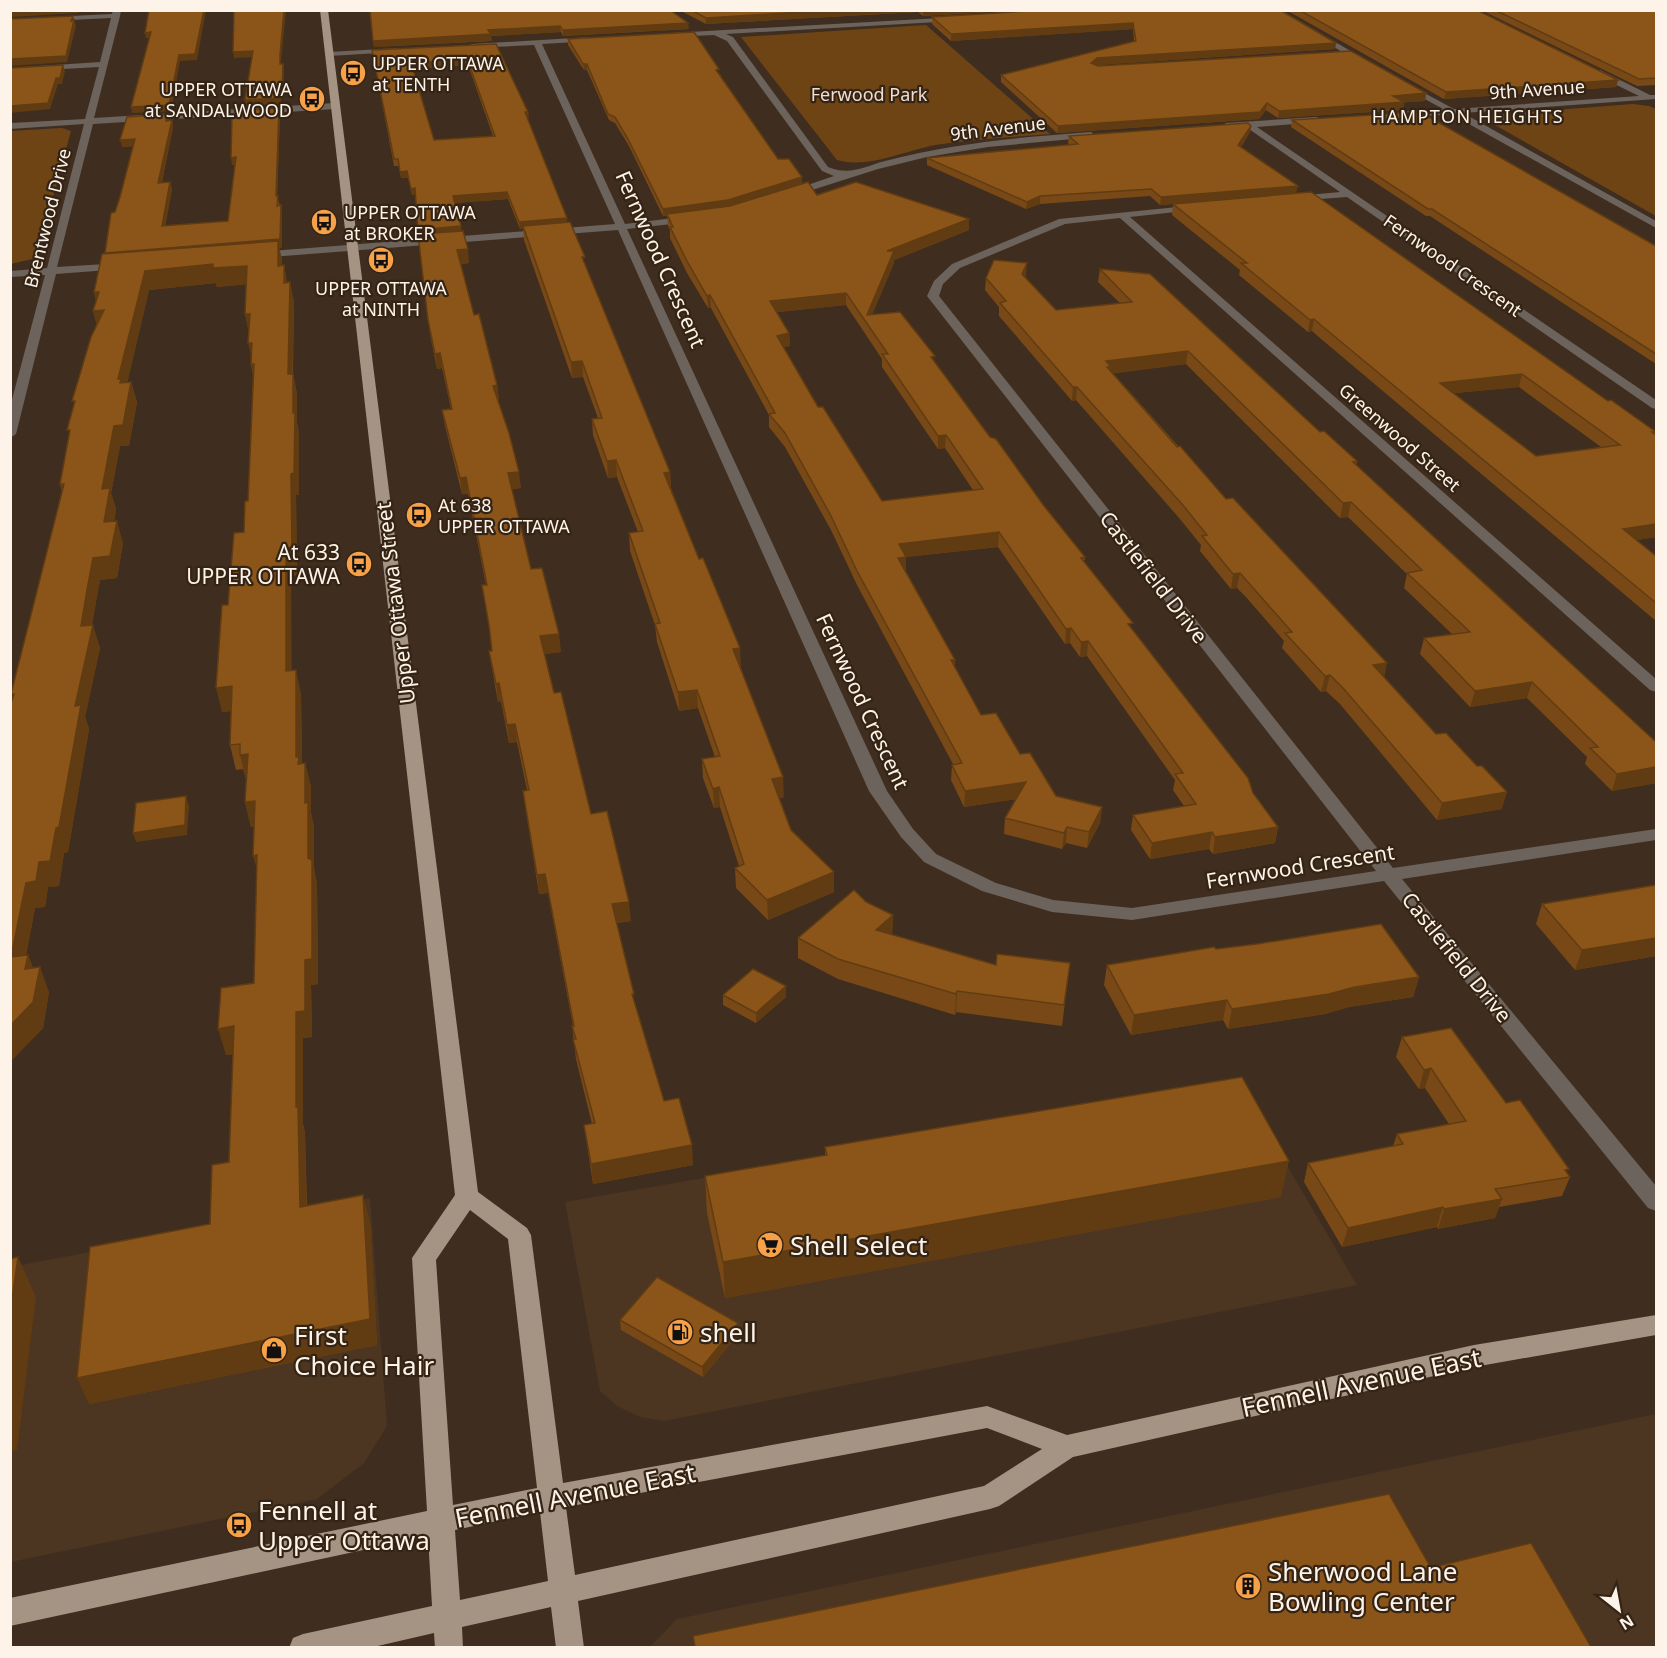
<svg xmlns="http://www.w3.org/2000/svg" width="1667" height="1658" font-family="'Noto Sans',sans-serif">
  <rect width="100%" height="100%" fill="#3f2e1f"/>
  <g fill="#4c3521">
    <path d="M1240,1085L1357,1285L664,1421L640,1417L617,1406L600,1391L565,1202Z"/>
    <path d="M370,1198L387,1426L364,1463L317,1499L11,1562V1267Z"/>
    <path d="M1656,1414V1647L649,1648L677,1619Z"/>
  </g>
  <g fill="#6f4415">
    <path d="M926,25L1050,134C1012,137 973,139 935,145C904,151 867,169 837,160L741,37Z"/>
    <path d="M1633,104L1649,106L1656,109V216L1479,116Z"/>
    <path d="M62,128L71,131L36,258L11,264V131Z"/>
  </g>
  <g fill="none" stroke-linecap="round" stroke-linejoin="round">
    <g fill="#6c635c" fill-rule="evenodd">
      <path d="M113,10H121L120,16L94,118L335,103L339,106L335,109L93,124L57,267L122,263L127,266L122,269L56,274L16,434L10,438V407L45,275L10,277V271L47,268L84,124L10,129V123L85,119L99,67L10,72V68L100,62L111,18L10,23V19L112,14Z"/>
      <path d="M1272,10H1281L1371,63L1364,65Z"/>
      <path d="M959,17L956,21L726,34L733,37L828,167C850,176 863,167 885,161C953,143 1022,137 1091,132L1095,135L1094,137L988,147L927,157L878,169L790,197L787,196V192L834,176L822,171L727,41L714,35L672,37L668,35L672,33Z"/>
      <path d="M591,37H594V41L542,44L625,224L690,216L695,219L690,222L627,229L887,791L913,829L936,854L996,883L1053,900L1132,908L1376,871L927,296L934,281L952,264L1059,219L1197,205V209L1194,210L1130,217L1656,679V692L1650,690L1120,218L1065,224L960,268L943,284L939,296L1393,868L1656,829V840L1402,879L1656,1186V1211L1648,1208L1384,881L1132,920L1052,912L982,891L924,862L901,837L869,791L618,230L258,258L253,255L258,252L615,224L534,45L472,48L468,46L472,44Z"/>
      <path d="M399,48V52H396L329,56L325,54L329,52Z"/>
      <path d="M1594,70H1600L1650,95H1656V99L1463,113L1656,221V228L1451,114L1400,118L1396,115L1400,112L1443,109L1401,86V82H1404L1454,109L1639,96L1594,74Z"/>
      <path d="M1316,117L1319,118V122L1257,127L1656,400V409L1652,408L1347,197L1294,201L1292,199L1297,196L1340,192L1246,127L1226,129L1222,126L1226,123Z"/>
    </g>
    <path fill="#a59384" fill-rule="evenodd" d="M320,10H328L478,1192L527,1228L531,1235L563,1483L987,1406L1067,1435L1474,1345L1656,1315V1335L1474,1367L1073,1457L999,1506L990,1509L578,1601L584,1648H556L551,1607L462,1627L463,1648H435L434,1633L369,1648H289L293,1638L303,1634L432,1606L428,1536L10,1626V1598L427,1511L412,1258L455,1195ZM470,1210L508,1239L537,1488L453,1505L436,1260ZM987,1428L1042,1449L984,1486L575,1575L566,1507ZM540,1512L548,1581L460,1600L455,1530Z"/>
  </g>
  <g fill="#784916" fill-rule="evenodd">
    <path d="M370,10L689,29L563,36L561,32L491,36L492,41L374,47Z"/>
    <path d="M679,10H1021L923,16L918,12L706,24Z"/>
    <path d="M1045,10L1336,43L1335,49L1096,65L1098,66L1426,93L1425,101L1404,102L1403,110L1278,118L1266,110L1259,119L1057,133L1001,82V75L1134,41L1133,29L951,41L932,24V17Z"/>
    <path d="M1286,10H1477L1618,80L1616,87L1444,99Z"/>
    <path d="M1481,10H1656V85L1637,86Z"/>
    <path d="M568,39L719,73L778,159L802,177V184L817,195L969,219V230L894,260V263L872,314L935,362L990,437L1085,557L1084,562L1132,629L1278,827L1275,843L1213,854L1209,849L1150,859L1131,830L1133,815L1184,806L1173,790L1175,780L1087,656L1080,657L1070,643L1065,644L998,547L906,557V571L955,660V668L981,715L1020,754L1056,796L1102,807L1100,823L1087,848L1066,843L1062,849L1004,834L1005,818L1016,799L964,807L951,780L952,765L953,764L857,585L831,530L785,447L769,427V415L711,308H708L687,273L670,238V230L668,226L667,216H663L629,146L615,123L609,120L587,70H584L568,45ZM846,305L882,359V367L938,449L945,448L973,490L882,501L818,407L783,347L790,346L789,333L777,312Z"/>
    <path d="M496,44L529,118H527L567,222L670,472L671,488L741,667H740L784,797L779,798L791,830L834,872V892L768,920L736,888L735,868L739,866L720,807L714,808L703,778L702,759L715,757L698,708L679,711L657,642L655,625L630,551L629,533L638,532L617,477L608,478L593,435L592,419L598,418L583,377L572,378L524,240L523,229H520L508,199L455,203L469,263L461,264L474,315L497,385L499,401H498L521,488L512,489L531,569L561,652L545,654L554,693L591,814L631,921L617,923L635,1006L664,1101L693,1165L593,1184L584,1125L592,1124L576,1059L572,1026H573L548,893L539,894L523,791L527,790L517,742L509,743L501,701L498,702L492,669L489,651H492L491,638L482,585H486L468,494H462L445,426L442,410L451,409L442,368L437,369L430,334L419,234L416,195H412L408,178H401L399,166H394L372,50ZM468,65L493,136L434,140L413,69Z"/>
    <path d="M280,115L277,196L282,213V247L279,248L282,259L281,265H284L287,283L294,301L293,374L297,394V422L299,433V495H296L297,575L291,576V671L301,694L302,764L305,763L311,787V813L314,827V868L317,885L318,984L311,985L312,1037L303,1038V1124L305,1133L307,1206L370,1221L377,1345L89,1404L210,1224L229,1162L233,1054L226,1055L254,983L257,869L254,827H251L245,802L246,779L243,769L236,770L230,745L231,711L222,712L228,605L244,532L248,501L253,376L251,364V356L249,332L245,314L246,284L217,287L216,283L149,290L127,383L131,382L137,402L129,446H120L111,493L116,509L114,521L123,543L117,578L100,580L94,612L92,625L100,648L85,717L89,729L68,852L64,853L59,886L48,887L45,907L35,908L26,955H28L33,968L49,992L43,1028L10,1062V707L62,492L60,484L97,325L93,311L96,300L94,292L106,254L115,212L120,197L133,146L122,147L168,120H172L173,127L162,182H170L172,189L165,226L228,221L235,165H232Z"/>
    <path d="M1292,120L1656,246V364L1430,216H1426L1291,127Z"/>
    <path d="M1251,126L1250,132L1241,147L1297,193L1608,401L1656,432V537L1637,540L1656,556V621L1320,338L1312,331L1308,332L1239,275L1240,270L1172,215L1173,204L1160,205L1150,196L1040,204L1026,209L927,165V158L1070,145L1068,143L1069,136ZM1519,387L1601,447L1536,456L1454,393Z"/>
    <path d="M1100,269L1320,432L1357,461L1356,465L1656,742V783L1612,791L1585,764L1587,757L1527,698L1470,707L1420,654L1424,638L1452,634L1404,588L1407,574L1348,517L1340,518L1186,364L1113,373L1502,809L1437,820L1340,704L1326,691L1321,692L1282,648L1284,641L1246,597L1237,588L1231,589L1200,551L1201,545L1180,519L1076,400L1072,401L999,316V307L985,290L986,278L1026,275L1025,277L1056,310L1120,303L1098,282Z"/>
    <path d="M1656,885V956L1575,970L1536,924L1542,904Z"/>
    <path d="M866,902L893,915L892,935L996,965L1070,963L1062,1026L956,1012L955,1015L838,979L798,958V938Z"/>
    <path d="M1216,949L1419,977L1413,997L1349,1007L1325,1014L1228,1029L1223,1020L1131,1035L1104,985L1107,965Z"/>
    <path d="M723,995L786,997L756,1023L723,1005Z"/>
    <path d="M1402,1037L1506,1103L1570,1177L1562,1196L1499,1207L1495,1218L1438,1229L1437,1227L1342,1247L1304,1182L1308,1163L1393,1146L1397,1134L1449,1124L1425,1088L1419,1089L1396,1057Z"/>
    <path d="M825,1147L1281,1197L725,1298L707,1213L705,1176L825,1155Z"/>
    <path d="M620,1320L738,1323L739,1333L703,1377L621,1330Z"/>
  </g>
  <g fill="#613c12">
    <path d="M79,10L78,13L10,17V11Z"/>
    <path d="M204,10H206L197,60L180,61L171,111L132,113L131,107L179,55Z"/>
    <path d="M284,10H286L281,61V70L280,55Z"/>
    <path d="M834,10H918V12L706,24V18Z"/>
    <path d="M923,10H1021L923,16Z"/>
    <path d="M73,16L76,26L67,62L10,66V59L71,21Z"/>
    <path d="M688,23L689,29L563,36V30Z"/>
    <path d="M1133,23V29L951,41V34Z"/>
    <path d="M560,26L561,32L491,36L492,41L374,47L373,41L488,30Z"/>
    <path d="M151,32L153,38H146L145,33Z"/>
    <path d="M1336,43L1335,49L1097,65L1091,70V63L1097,58Z"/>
    <path d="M253,51L254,57L234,58L233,52Z"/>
    <path d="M467,59L468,65L412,69L411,63Z"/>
    <path d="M283,64L284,70L283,98H281V104L246,106L245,100Z"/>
    <path d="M583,64H587V70H584Z"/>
    <path d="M63,65L65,71L62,84H58L50,109L10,113V106L56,78Z"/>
    <path d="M1618,80L1616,87L1444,99L1446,92Z"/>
    <path d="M1426,93L1425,101L1392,103L1393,96Z"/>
    <path d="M1404,102L1403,110L1278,118L1279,111Z"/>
    <path d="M1267,103L1266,110L1259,119L1057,133L1058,126Z"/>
    <path d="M279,108L280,115L277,204L276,196Z"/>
    <path d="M525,112H528L529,118H525Z"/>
    <path d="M172,120L173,127L160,190L158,183Z"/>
    <path d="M1251,126L1250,132L1237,152L1238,145Z"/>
    <path d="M135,139L137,146L122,147L120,140Z"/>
    <path d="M236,157L238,165H232L231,158Z"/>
    <path d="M407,171L408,178H401L400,172Z"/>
    <path d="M802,177V184L729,207L663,216V209Z"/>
    <path d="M170,182L172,189L164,234L162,226Z"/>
    <path d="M1298,186L1296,193L1160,205L1161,197Z"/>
    <path d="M415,188L416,195H412L411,189Z"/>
    <path d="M507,192L508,199L454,203L453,196Z"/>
    <path d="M1040,196V204L1026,209L1027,202Z"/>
    <path d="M281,205L282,213V247L279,248L282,259L281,284L278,266L107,261L105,253L280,239Z"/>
    <path d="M567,218V225L523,226V229H520L519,222Z"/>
    <path d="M969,219V230L894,260V263L868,325L867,315L887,251Z"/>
    <path d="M461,226L462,234L419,237L418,230Z"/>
    <path d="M468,249L469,263L459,264L457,250Z"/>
    <path d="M1027,263L1026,275L1021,286L1022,274Z"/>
    <path d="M213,264L247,266L251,284L217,287L216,283L149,290L125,393L118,379L145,271Z"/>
    <path d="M284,265L287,284L284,283Z"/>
    <path d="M290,282L294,301L292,394L288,374Z"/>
    <path d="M94,292H99L109,329L98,330L93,311H99Z"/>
    <path d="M846,293V305L770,313V301Z"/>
    <path d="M710,295L711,308H708L707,296Z"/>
    <path d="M245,314H250L249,333Z"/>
    <path d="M1314,319L1312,331L1308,332L1310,320Z"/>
    <path d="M789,333L790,346L777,349V336Z"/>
    <path d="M248,343H252L253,362Z"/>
    <path d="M1188,351L1186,364L1111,374L1110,380L1106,361Z"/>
    <path d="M440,353L442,368L437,369L435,354Z"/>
    <path d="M582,361L583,377L572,378L571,362Z"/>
    <path d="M251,364H254L255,384Z"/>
    <path d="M293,374L297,394V422L299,433V495H296L297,575L291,576L292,695L286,671V554L291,474L293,413Z"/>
    <path d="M1522,374L1519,387L1437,395L1440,383Z"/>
    <path d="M131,382L137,402L129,446H120L111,493L116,509L111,544L104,522L102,489L114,426Z"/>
    <path d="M497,385L499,401H494L493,386Z"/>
    <path d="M1073,387H1077L1076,400L1072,401Z"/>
    <path d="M946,435L945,448L938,449V436Z"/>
    <path d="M616,460L617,477L608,478L607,461Z"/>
    <path d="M519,472L521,488L510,489L508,473Z"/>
    <path d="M670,472L671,489L664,473Z"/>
    <path d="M466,477L468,494H462L460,478Z"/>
    <path d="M60,484H64L66,506Z"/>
    <path d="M1351,502L1348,517L1340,518L1343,503Z"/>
    <path d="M117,521L123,543L117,578L100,580L89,642L93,625L100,648L85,717L89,729L68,852L64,853L59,886L48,887L45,907L35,908L21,982L11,957L26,883L39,862L75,706L81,626L93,558Z"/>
    <path d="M1656,524V537L1619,543L1623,529Z"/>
    <path d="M999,532L998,547L906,557V571L897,572L899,544Z"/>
    <path d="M1240,573L1237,588L1231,589L1233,574Z"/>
    <path d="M1071,628L1070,643L1065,644L1066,629Z"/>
    <path d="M559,634L561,652L542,654L540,636Z"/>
    <path d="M1088,641L1087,656L1080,657L1081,642Z"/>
    <path d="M740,648L741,667L733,668V649Z"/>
    <path d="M951,660H955L954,675Z"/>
    <path d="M1387,663L1384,679L1373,665Z"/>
    <path d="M296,670L301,694L302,769L304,781L296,757Z"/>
    <path d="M1330,675L1326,691L1321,692L1325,676Z"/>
    <path d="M1532,682L1527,698L1470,707L1475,691Z"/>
    <path d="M499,683L501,701L498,702L496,684Z"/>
    <path d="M232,686L238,710L222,712L216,688Z"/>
    <path d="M697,690L698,708L679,711L678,692Z"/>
    <path d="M515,724L517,742L509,743L507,725Z"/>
    <path d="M248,754L246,779L240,755Z"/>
    <path d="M305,763L311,787V813L314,827V868L317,885L318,984L311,985L312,1037L303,1038V1124L305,1133L307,1233L300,1207L296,1107V1012L305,960L308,858L305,803Z"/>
    <path d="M1656,767V783L1612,791L1617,774Z"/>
    <path d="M783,777L784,797L772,799V779Z"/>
    <path d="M1026,782L1024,798L964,807L965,791Z"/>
    <path d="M719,787L720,807L714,808L713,789Z"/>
    <path d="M1507,792L1502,809L1437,820L1442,803Z"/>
    <path d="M186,796L189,806L187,835L136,842L133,833Z"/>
    <path d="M255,801L261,826L251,827L245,802Z"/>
    <path d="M1102,807L1100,823L1087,848L1089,832Z"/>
    <path d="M1067,827L1066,843L1062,849L1064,833Z"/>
    <path d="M1278,827L1275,843L1213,854L1215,837Z"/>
    <path d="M1212,832L1209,849L1150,859L1152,843Z"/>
    <path d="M257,855L260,881L253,856Z"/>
    <path d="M834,872V892L768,920L767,900Z"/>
    <path d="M545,874L548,893L539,894L537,875Z"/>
    <path d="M629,902L631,921L614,923L612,904Z"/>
    <path d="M893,915L892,935L876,930Z"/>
    <path d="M1656,938V956L1575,970L1582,950Z"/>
    <path d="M28,955L37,980L40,967L49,992L43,1028L10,1062V1026L25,969Z"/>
    <path d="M1419,977L1413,997L1349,1007L1325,1014L1228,1029L1232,1009Z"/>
    <path d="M786,986V997L756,1023V1013Z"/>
    <path d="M957,991L956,1012L955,1015L956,994Z"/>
    <path d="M1227,1000L1223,1020L1131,1035L1134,1015Z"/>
    <path d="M234,1026L241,1052L226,1055L218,1029Z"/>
    <path d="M1431,1068L1425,1088L1419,1089L1424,1070Z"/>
    <path d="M692,1145L693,1165L593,1184L591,1164Z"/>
    <path d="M1289,1161L1281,1197L725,1298L723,1262Z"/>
    <path d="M363,1195L370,1221L377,1345L89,1404L77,1378Z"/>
    <path d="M1502,1199L1495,1218L1438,1229L1444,1209Z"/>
    <path d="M1443,1207L1437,1227L1342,1247L1348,1228Z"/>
    <path d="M18,1257L36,1297L17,1450L10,1451V1314Z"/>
    <path d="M738,1323L739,1333L703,1377L702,1367Z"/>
  </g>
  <g fill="#8b5519" stroke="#613c12" stroke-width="1.5" fill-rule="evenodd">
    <path d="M149,10H204L195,54L179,55L169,105L131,107L151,32L145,33Z"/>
    <path d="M234,10H284L280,55V64H283L282,92H280L279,98L245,100L253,51L233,52Z"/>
    <path d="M370,10H670L688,23L563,30L560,26L488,30L491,34L373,41Z"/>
    <path d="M691,10H834L706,18Z"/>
    <path d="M1045,10H1280L1336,43L1097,58L1091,63L1098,66L1351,51L1426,93L1393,96L1404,102L1279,111L1267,103L1260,112L1058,126L1001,75L1136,41L1133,23L951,34L932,17Z"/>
    <path d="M1299,10H1477L1618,80L1446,92Z"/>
    <path d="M1495,10H1656V78L1639,79Z"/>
    <path d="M73,16L71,21L74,20L66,56L10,59V19Z"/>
    <path d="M694,32L719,69L716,70L778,159H789L802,177L728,200L663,209L628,139L615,117L608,114L587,64H583L568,39Z"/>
    <path d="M496,44L528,112H525L567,218L519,222L507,192L453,196L461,226L418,230L415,188L411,189L407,171L400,172L398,159H394L372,50ZM467,59L495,136L434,140L411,63Z"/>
    <path d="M63,65L60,78H56L48,103L10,106V68Z"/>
    <path d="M279,108L276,196H278L277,206L281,205L280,239L105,253L111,213L115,212L120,197L135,139L120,140L127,117L167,114L166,121L172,120L158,183L170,182L162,226L228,221L236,157L231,158L232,116H243L244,110Z"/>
    <path d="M1420,112L1656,246V354L1432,209H1428L1292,120Z"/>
    <path d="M1248,123L1251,126L1238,145L1298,186L1161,197L1151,189L1040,196L1027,202L927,158L1078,144L1069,136Z"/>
    <path d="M808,182L817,195L856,182L969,219L887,251H894L867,315L900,312L935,356L931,357L990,437L996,439L1044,506L1085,557L1081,558L1133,623L1128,624L1248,778L1253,793L1278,827L1215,837L1212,832L1152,843L1133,815L1196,804L1175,774L1183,773L1088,641L1081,642L1071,628L1066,629L999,532L899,544L906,557L898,558L955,660H951L981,715L996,713L1020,754L1030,753L1056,796L1102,807L1089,832L1067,827L1064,833L1005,818L1026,782L965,791L952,765L962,763L857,571L831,516L785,433L769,414L775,413L710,295L707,296L687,261L670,227H673L667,214L730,206ZM846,293L888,354H882L938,436L946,435L983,489L882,501L823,407H818L777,336L789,333L770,301Z"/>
    <path d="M1311,192L1608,401L1611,400L1656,432H1652L1656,435V524L1623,529L1656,556V603L1322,326L1314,319L1310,320L1241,263H1247L1173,204ZM1522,374L1620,445L1536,456L1440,383Z"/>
    <path d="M570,222L585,257H582L670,472L664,473L699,559L703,558L740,648L733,649L783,777L772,779L791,830L834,872L767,900L735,868L744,864L719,787L713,789L702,759L720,756L697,690L678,692L655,624L660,623L629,533L643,531L616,460L607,461L592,419L602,418L582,361L571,362L523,226Z"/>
    <path d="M463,231L468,249L457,250L474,315L479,314L497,385L493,386L509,433L519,472L508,473L531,569L542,568L559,634L540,636L554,693L561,692L591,814L607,811L629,902L612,904L634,994H632L664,1101L679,1098L692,1145L591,1164L584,1125L595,1123L573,1039H576L572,1026H574L545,874L537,875L523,791L529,790L515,724L507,725L499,683L496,684L489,651H492L489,625L482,585H487L466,477L460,478L442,410L452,409L440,353L435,354L428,320L418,234Z"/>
    <path d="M278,241V266L284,265V283L290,282L288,374H293V413H295L294,473L291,474L292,553L286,554V671L296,670V757H299L298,764L305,763V803L308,802V858L312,860V959L305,960V1011L296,1012V1107H298L300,1207L363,1195L370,1319L77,1378L90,1247L210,1224L212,1165L229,1162L234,1026L218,1029L221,988L254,983L257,855L253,856L255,801L245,802L248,754L240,755V744L230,745L232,686L216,688L222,605H228L234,533L244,532L245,501H248L254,364H251L252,343H248L250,314H245L247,266L213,268V264L145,271L118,379H121L120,383L131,382L123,425L114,426L102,489L110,488L104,522L117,521L110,556L93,558L87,590L81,626L93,625L75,706L81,705L59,827L56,828L50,861L39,862L36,881L26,883L11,957L28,955L25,969L40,967L33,1002L10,1026V707L14,694H11L64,484H60L70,430H67L75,401H72L91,337L104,310L93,311L99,292H94L102,254Z"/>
    <path d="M994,260L1027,263L1022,274L1056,310L1132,302L1100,269L1150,274L1320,432L1324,431L1357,461L1353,462L1656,742V767L1617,774L1590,748L1598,747L1532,682L1475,691L1424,638L1470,632L1407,573L1422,570L1351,502L1343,503L1188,351L1106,361L1111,367H1107L1177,447L1180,446L1226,499L1233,498L1387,663L1373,665L1436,734L1446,733L1477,766H1482L1507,792L1442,803L1343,688L1330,675L1325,676L1285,633L1292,632L1240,573L1233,574L1202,536L1207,535L1182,504L1077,387H1073L1000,303L1006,301L986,278Z"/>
    <path d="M186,796L185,825L133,833L136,803Z"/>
    <path d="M1656,885V938L1582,950L1542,904Z"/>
    <path d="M854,890L866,902L893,915L876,930L996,965L997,954L1070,963L1064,1005L957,991L956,994L838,959L798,938Z"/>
    <path d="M1381,924L1419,977L1355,987L1329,994L1232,1009L1227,1000L1134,1015L1107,965L1214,947L1216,949L1257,944Z"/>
    <path d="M753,969L786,986L756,1013L723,995Z"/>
    <path d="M1451,1028L1506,1103L1520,1100L1569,1169L1565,1170L1570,1177L1495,1189L1502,1199L1444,1209L1443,1207L1348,1228L1308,1163L1403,1144L1397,1134L1466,1121L1431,1068L1424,1070L1402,1037Z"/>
    <path d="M1242,1077L1289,1161L723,1262L705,1176L827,1155L825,1147Z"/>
    <path d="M18,1257L10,1314V1259Z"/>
    <path d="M657,1277L738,1323L702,1367L620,1320Z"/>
    <path d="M1389,1494L1431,1568L1531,1543L1591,1647H695L693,1636Z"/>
  </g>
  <defs>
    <symbol id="bus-disc" viewBox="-11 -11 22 22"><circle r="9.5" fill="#f7a149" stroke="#342415"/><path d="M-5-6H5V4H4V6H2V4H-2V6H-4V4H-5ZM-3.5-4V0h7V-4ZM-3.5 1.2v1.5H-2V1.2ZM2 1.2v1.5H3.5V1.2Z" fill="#111"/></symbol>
    <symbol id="supermarket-disc" viewBox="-11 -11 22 22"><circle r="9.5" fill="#f7a149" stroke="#342415"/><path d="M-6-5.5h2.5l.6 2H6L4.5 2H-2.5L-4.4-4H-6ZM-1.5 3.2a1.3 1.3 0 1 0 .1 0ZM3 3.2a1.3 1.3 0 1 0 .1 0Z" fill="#111"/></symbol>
    <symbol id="fuel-disc" viewBox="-11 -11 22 22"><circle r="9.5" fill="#f7a149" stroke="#342415"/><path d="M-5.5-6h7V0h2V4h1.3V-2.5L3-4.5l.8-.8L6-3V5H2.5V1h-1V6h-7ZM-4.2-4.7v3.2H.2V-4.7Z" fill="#111"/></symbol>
    <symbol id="shop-disc" viewBox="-11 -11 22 22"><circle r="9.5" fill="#f7a149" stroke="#342415"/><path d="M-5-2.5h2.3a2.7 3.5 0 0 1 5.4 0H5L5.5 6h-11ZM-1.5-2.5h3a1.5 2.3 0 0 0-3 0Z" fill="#111"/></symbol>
    <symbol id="building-disc" viewBox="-11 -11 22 22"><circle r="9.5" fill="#f7a149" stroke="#342415"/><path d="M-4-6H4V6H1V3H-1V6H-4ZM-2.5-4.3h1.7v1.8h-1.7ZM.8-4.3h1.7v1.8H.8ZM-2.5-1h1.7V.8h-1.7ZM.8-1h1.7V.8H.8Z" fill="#111"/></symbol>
  </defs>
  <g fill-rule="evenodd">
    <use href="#bus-disc" x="338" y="58" width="30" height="30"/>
    <use href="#bus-disc" x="297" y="84" width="30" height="30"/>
    <use href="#bus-disc" x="309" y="207" width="30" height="30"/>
    <use href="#bus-disc" x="366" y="245" width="30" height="30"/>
    <use href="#bus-disc" x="404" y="500" width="30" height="30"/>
    <use href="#bus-disc" x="344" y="549" width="30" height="30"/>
    <use href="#supermarket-disc" x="755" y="1230" width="30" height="30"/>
    <use href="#fuel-disc" x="665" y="1317" width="30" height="30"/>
    <use href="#shop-disc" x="259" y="1335" width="30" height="30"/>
    <use href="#bus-disc" x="224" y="1510" width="30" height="30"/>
    <use href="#building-disc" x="1233" y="1571" width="30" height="30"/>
  </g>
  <g text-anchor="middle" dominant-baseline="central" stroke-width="4.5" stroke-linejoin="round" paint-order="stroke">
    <g font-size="18" fill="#fef3e9" stroke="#342415" text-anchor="start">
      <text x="372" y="63">UPPER OTTAWA<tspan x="372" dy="21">at TENTH</tspan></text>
      <text x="292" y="89" text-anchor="end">UPPER OTTAWA<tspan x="292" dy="21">at SANDALWOOD</tspan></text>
      <text x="344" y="212">UPPER OTTAWA<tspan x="344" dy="21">at BROKER</tspan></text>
      <text x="381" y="288" text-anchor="middle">UPPER OTTAWA<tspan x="381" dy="21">at NINTH</tspan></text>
      <text x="438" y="505">At 638<tspan x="438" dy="21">UPPER OTTAWA</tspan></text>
    </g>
    <g font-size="18" fill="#fef3e9" stroke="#342415">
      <text transform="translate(1537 89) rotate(-4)">9th Avenue</text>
      <text transform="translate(998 128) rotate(-7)">9th Avenue</text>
      <text transform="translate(47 218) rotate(-76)">Brentwood Drive</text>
      <text transform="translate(1453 265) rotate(35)">Fernwood Crescent</text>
      <text transform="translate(1400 437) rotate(41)">Greenwood Street</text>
    </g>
    <g font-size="18" fill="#f1ddcd" stroke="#342415">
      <text x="869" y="94">Ferwood Park</text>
    </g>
    <g font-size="18" letter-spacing="1.5" fill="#fef3e9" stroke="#342415">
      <text x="1468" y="116">HAMPTON HEIGHTS</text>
    </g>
    <g font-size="21" fill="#fef3e9" stroke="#342415">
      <text transform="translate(661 259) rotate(66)">Fernwood Crescent</text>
      <text transform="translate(1154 577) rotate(52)">Castlefield Drive</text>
      <text transform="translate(395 603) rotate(-97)">Upper Ottawa Street</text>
      <text transform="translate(863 701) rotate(65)">Fernwood Crescent</text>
      <text transform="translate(1300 866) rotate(-9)">Fernwood Crescent</text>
      <text transform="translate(1457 957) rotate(51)">Castlefield Drive</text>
    </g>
    <g font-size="21" fill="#fef3e9" stroke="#342415" text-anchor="end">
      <text x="340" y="552">At 633<tspan x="340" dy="24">UPPER OTTAWA</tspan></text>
    </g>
    <g font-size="26" fill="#fef3e9" stroke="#342415" text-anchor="start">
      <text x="790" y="1245">Shell Select</text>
      <text x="700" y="1332">shell</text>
      <text x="294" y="1335">First<tspan x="294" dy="30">Choice Hair</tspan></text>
      <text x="258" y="1510">Fennell at<tspan x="258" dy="30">Upper Ottawa</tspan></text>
      <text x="1268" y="1571">Sherwood Lane<tspan x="1268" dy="30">Bowling Center</tspan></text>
    </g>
    <g font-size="26" fill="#fef3e9" stroke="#342415">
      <text transform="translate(1361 1382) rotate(-12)">Fennell Avenue East</text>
      <text transform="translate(575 1495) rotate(-11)">Fennell Avenue East</text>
    </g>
  </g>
  <rect width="1667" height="1658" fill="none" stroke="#fef3e9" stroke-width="24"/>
  <g transform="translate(1619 1610) rotate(149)" stroke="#342415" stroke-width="4.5" paint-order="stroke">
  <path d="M0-4.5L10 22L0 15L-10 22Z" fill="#fef3e9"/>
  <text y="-9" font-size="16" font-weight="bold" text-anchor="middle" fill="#fef3e9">N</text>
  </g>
</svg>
